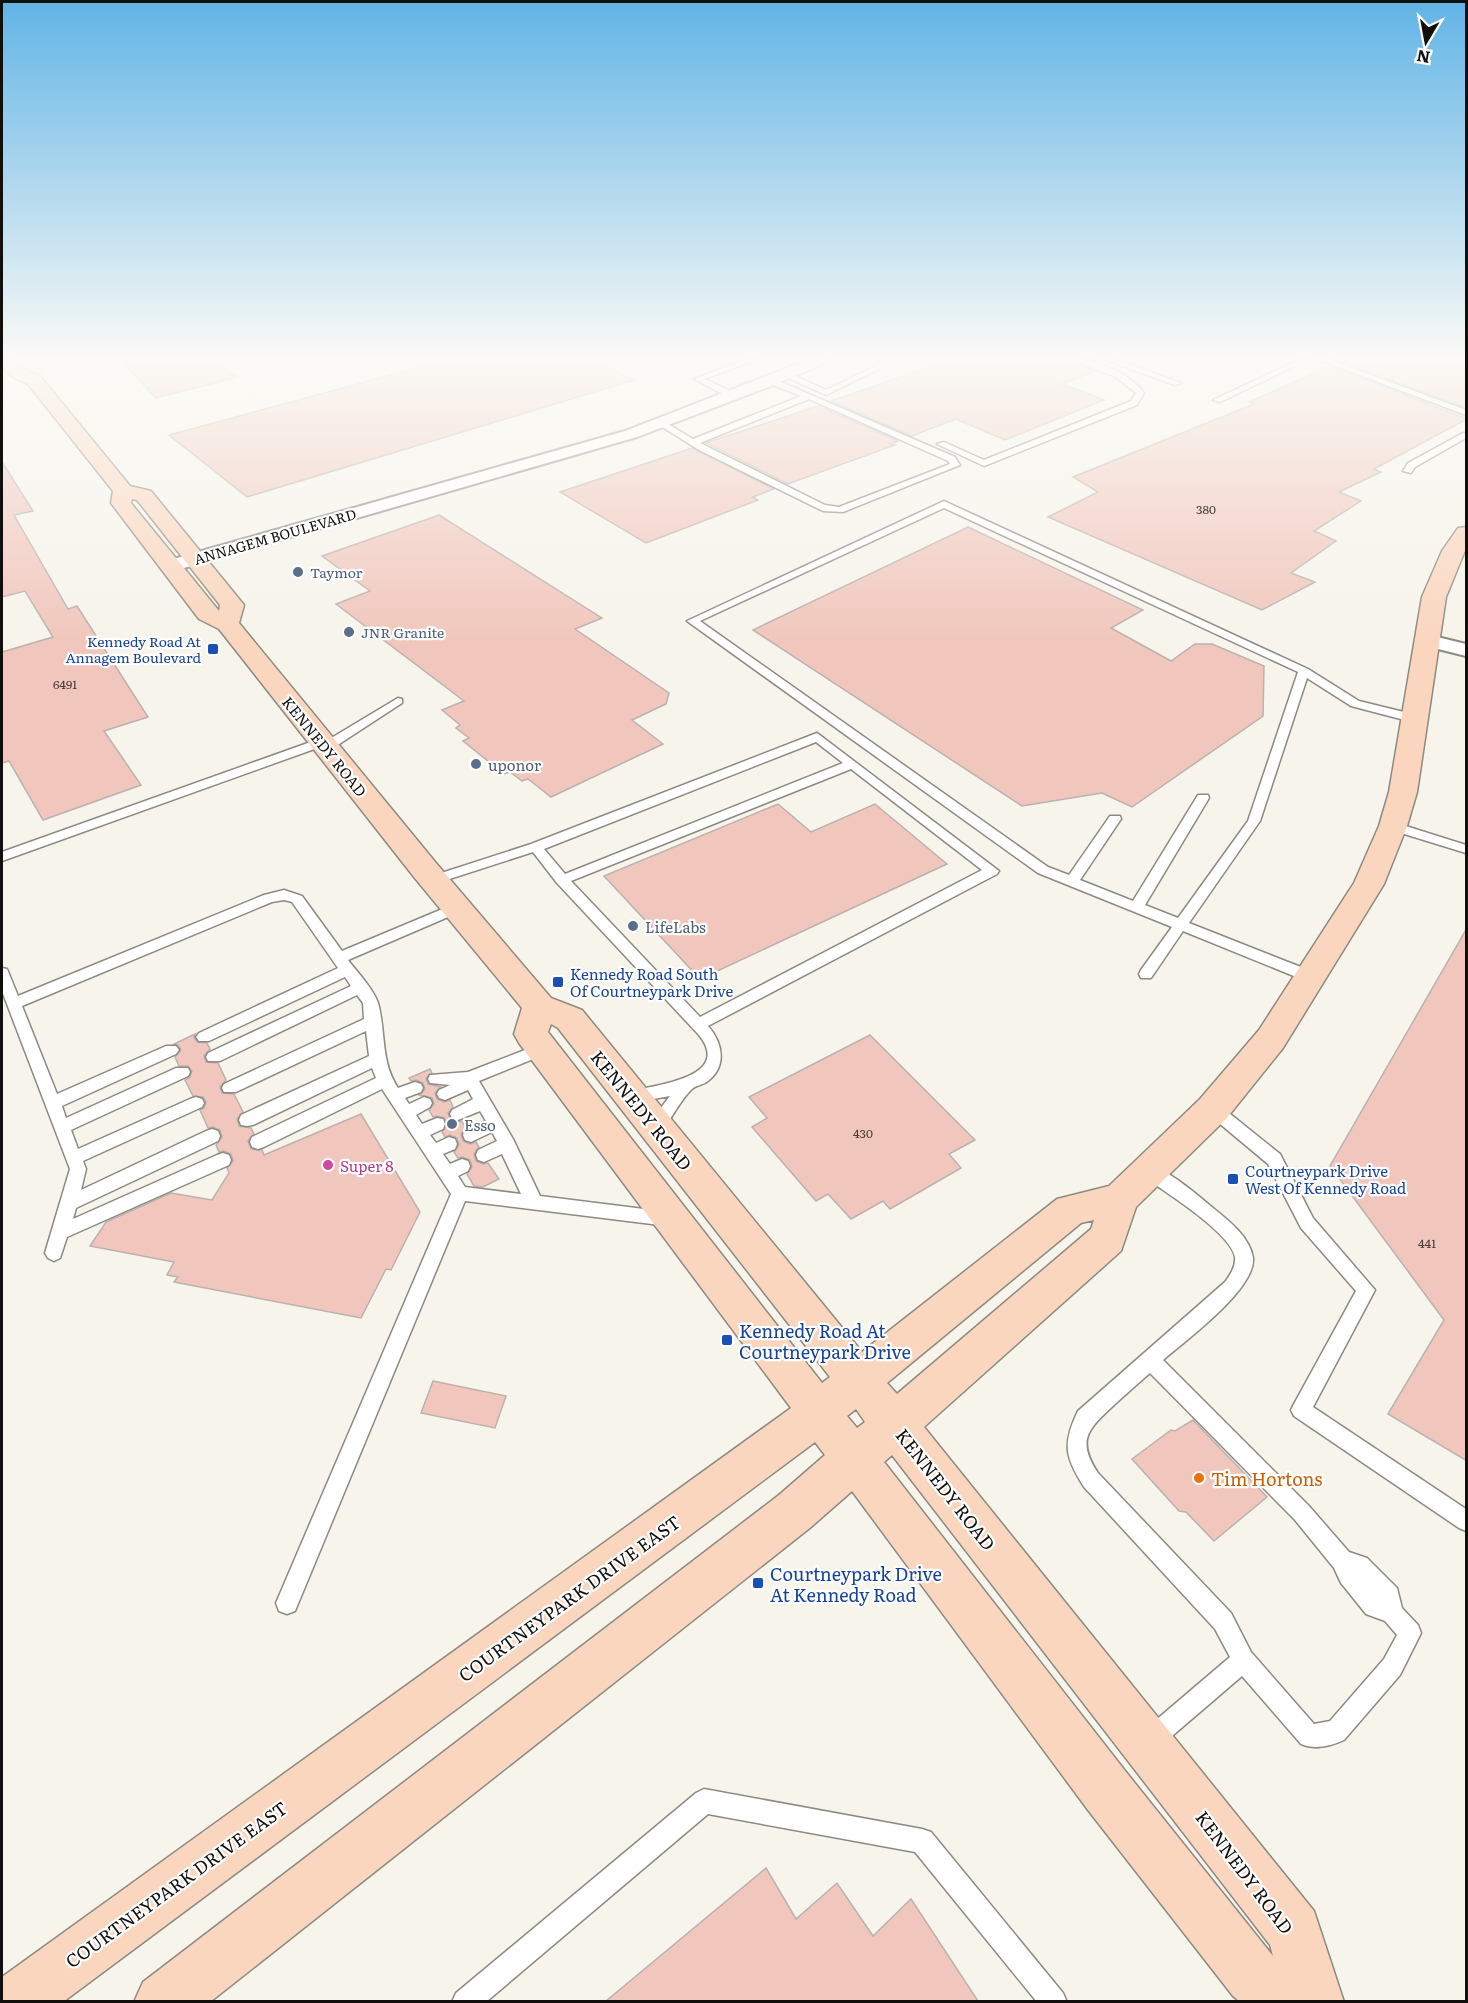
<svg xmlns="http://www.w3.org/2000/svg" width="1468" height="2003" font-family="Literata,serif">
  <rect width="100%" height="100%" fill="#f6f4eb"/>
  <g fill="#f1c7bd" stroke="#bbb1af" stroke-width="1.5">
    <path d="M119,359H211L238,377L156,398Z"/>
    <path d="M450,359H591L634,380L247,497L169,435Z"/>
    <path d="M953,359H1055L1092,372L1063,384L1104,400L1005,440L956,419L912,436L831,401Z"/>
    <path d="M1354,359H1467V408L1343,362Z"/>
    <path d="M1330,366L1467,419L1374,469L1381,472L1339,492L1361,501L1314,531L1336,541L1291,573L1315,582L1262,610L1048,517L1098,492L1073,477L1254,404L1249,402Z"/>
    <path d="M818,406L898,441L891,444L895,445L788,484L706,443Z"/>
    <path d="M692,448L774,489L753,497L758,500L646,543L560,492Z"/>
    <path d="M2,462L33,511L14,515L68,609L77,606L148,717L104,731L141,785L43,820L9,761L2,763V652L53,637L25,591L2,597Z"/>
    <path d="M439,515L602,618L575,629L669,693L666,704L632,720L663,744L551,797L528,779L522,781L510,772L504,774L463,741L469,738L456,728L460,725L442,710L464,701L336,604L370,591L322,556Z"/>
    <path d="M968,527L1143,610L1111,628L1171,661L1195,644H1212L1264,666L1263,716L1132,807L1102,793L1022,806L753,630Z"/>
    <path d="M778,804L811,832L875,804L947,864L700,979L604,876Z"/>
    <path d="M1467,928V1461L1388,1414L1444,1320L1330,1166Z"/>
    <path d="M195,1034L194,1037L197,1042L207,1043L210,1049L204,1056L206,1062L218,1063L226,1080L220,1087L222,1093L234,1094L243,1112L237,1119L239,1126L251,1128L254,1134L248,1141L251,1149L262,1150L264,1155L361,1114L420,1212L391,1270L386,1269L361,1318L174,1282L178,1277L167,1275L174,1262L90,1246L106,1222L171,1193L212,1200L229,1173L227,1168L233,1161L231,1154L224,1151L219,1152L216,1145L222,1137L220,1130L213,1127L208,1128L200,1110L204,1108L206,1102L203,1097L193,1096L185,1080L190,1077L192,1071L188,1066H179L175,1057L181,1050L178,1045L174,1044Z"/>
    <path d="M870,1035L975,1140L949,1154L961,1168L890,1209L883,1201L851,1219L828,1194L816,1201L752,1127L767,1118L749,1097Z"/>
    <path d="M430,1069L432,1073L426,1078L428,1084L441,1087L435,1093L437,1099L444,1102L450,1100L453,1107L448,1113L450,1119L457,1122L462,1121L466,1127L461,1134L463,1141L470,1144L476,1142L479,1147L474,1154L476,1161L483,1164L488,1163L499,1179L483,1187L474,1186L467,1174L472,1167L470,1160L463,1157L458,1158L454,1152L459,1145L457,1138L450,1135L445,1137L442,1132L447,1125L445,1118L437,1116L433,1117L429,1110L434,1104L432,1098L419,1095L425,1089L423,1083L416,1080L411,1081L409,1078Z"/>
    <path d="M433,1381L506,1396L495,1428L421,1413Z"/>
    <path d="M1193,1420L1267,1497L1214,1541L1186,1512L1179,1511L1132,1459L1171,1430L1175,1431Z"/>
    <path d="M766,1868L796,1919L837,1883L873,1936L911,1899L978,2001H606Z"/>
  </g>
  <g fill="none" stroke-linecap="round" stroke-linejoin="round">
    <defs>
      <g id="service">
        <path d="M747,359H757L705,379L736,394V398H730L694,379Z"/>
        <path d="M796,359H807L817,363L813,365Z"/>
        <path d="M890,359H899L826,395L782,375L789,373L826,390Z"/>
        <path d="M1068,359C1093,356 1129,373 1144,393L1137,405L984,466L937,444L944,442L984,460L1131,401L1136,393L1116,377Z"/>
        <path d="M1103,359H1113L1182,383L1175,385Z"/>
        <path d="M1301,359H1310L1220,402L1213,400Z"/>
        <path d="M1317,359H1327L1466,410V415Z"/>
        <path d="M768,379H774L955,457L960,465L843,512L823,511L699,450L656,423L663,421L693,439L801,396L768,383ZM809,399L948,461L950,464L839,507L825,505L700,443Z"/>
        <path d="M1463,433H1466V438L1415,467L1411,473L1403,471L1408,463Z"/>
        <path d="M944,501L1308,669L1359,701L1420,716V722L1416,723L1351,706L1307,678L1260,821L1189,923L1316,973L1318,977L1316,981H1306L1183,931L1151,978H1141L1139,974L1141,970L1172,927L1038,873L687,621ZM944,508L1298,672L1248,821L1178,918L1145,905L1209,798L1208,795H1198L1133,901L1080,880L1121,819L1120,816H1110L1069,875L1048,867L700,621Z"/>
        <path d="M398,698L402,699V703L330,750L326,751L320,747L2,861V852L319,739L328,740Z"/>
        <path d="M817,733L999,871L997,874L708,1026C724,1044 727,1069 705,1083C701,1085 695,1086 692,1089C682,1098 670,1120 662,1132L656,1133L650,1132L648,1127L650,1122L670,1096L631,1103L625,1101L623,1097L625,1093C648,1085 735,1080 699,1035L557,883L533,852L434,884L427,880L429,877L531,844ZM816,742L843,763L565,874L544,849ZM851,769L982,870L700,1017L571,881Z"/>
        <path d="M1393,822L1466,845V853L1388,829L1386,826L1388,823Z"/>
        <path d="M284,890L302,896L342,951L452,905L457,903L464,908L462,911L348,960C357,972 373,988 378,1003C386,1031 380,1061 398,1088L415,1082L421,1084L423,1088L421,1092L405,1098L409,1104L424,1097L430,1099L432,1103L430,1107L416,1115L422,1124L437,1118L443,1119L445,1124L443,1129L430,1135L436,1143L449,1137L455,1139L457,1144L455,1149L443,1154L450,1164L462,1159L468,1161L470,1166L468,1171L458,1176L465,1187L521,1194L502,1154L484,1162L478,1160L476,1155L478,1150L497,1141L492,1132L471,1142L465,1140L463,1135L465,1130L486,1121L480,1111L458,1120L452,1118L450,1114L452,1110L473,1099L468,1090L445,1100L439,1098L437,1094L439,1090L450,1085L430,1083L428,1079L430,1075L468,1072L543,1043L548,1045L551,1049L548,1053L479,1081L513,1139L540,1196L668,1212L674,1214L677,1219L674,1224L668,1226L465,1201L295,1611L287,1614L279,1611L276,1603L451,1194L382,1089L264,1147L258,1149L252,1147L250,1142L252,1137L376,1078L372,1068L253,1125L247,1126L241,1125L239,1120L241,1115L369,1056L366,1031L236,1092H224L222,1088L224,1084L364,1019L363,1003L357,995L220,1061H208L206,1057L208,1053L351,986L345,977L209,1041H199L196,1037L199,1033L338,968L292,902L284,900L272,902L22,1006L57,1094L166,1046H176L179,1050L176,1054L62,1106L66,1118L176,1068H188L190,1072L188,1076L71,1130L78,1149L190,1099L196,1097L202,1099L204,1103L202,1107L83,1161L86,1169L81,1190L206,1131L212,1129L218,1131L220,1136L218,1141L76,1208L73,1219L217,1155L223,1153L229,1155L231,1160L229,1165L67,1237L60,1258L54,1261L48,1258L45,1253L70,1169L2,991V968L7,969L18,996L264,895Z"/>
        <path d="M1213,1103L1219,1105L1280,1154L1313,1218L1375,1290L1313,1407L1466,1509V1531L1459,1528L1294,1416L1291,1410L1294,1404L1356,1291L1301,1228L1268,1164L1207,1113L1205,1109L1207,1105Z"/>
        <path d="M1148,1164C1171,1172 1195,1193 1213,1208C1228,1220 1250,1237 1253,1258C1256,1289 1185,1341 1163,1360L1309,1506L1349,1552L1367,1558L1397,1588L1402,1608L1418,1625L1421,1633L1400,1675L1344,1740C1331,1746 1314,1750 1301,1744L1242,1676L1158,1748L1150,1752L1142,1748L1138,1740L1142,1732L1230,1657L1215,1629L1084,1487C1065,1457 1062,1444 1078,1411L1225,1282C1230,1275 1236,1267 1235,1257C1231,1233 1163,1190 1142,1176L1140,1171L1142,1166ZM1150,1373L1295,1520L1334,1568L1341,1583L1366,1614L1385,1621L1397,1635L1384,1659L1330,1721L1314,1724L1251,1652L1231,1613L1098,1473C1076,1440 1088,1429 1114,1405C1126,1394 1138,1383 1150,1373Z"/>
        <path d="M704,1789L922,1829L931,1832L1063,1993L1067,2002H1037L915,1852L708,1814L486,2002H452L456,1993L696,1793Z"/>
      </g>
      <g id="minor">
        <path d="M810,359H829L827,362L776,384L637,437L177,570H163L160,566L163,562L625,431Z"/>
        <path d="M1429,635L1466,644V656L1422,645L1419,641L1422,637Z"/>
      </g>
      <path id="secondary" d="M2,359H14L22,368L40,376L130,486L151,491L244,605L239,623L436,863L551,998L582,1010L862,1352L1057,1199L1109,1186L1200,1099L1259,1030L1354,883L1379,826L1389,792L1422,597L1442,551L1458,528L1466,527V548L1446,597L1417,792L1407,826L1384,884L1283,1048L1226,1119L1136,1207L1121,1251L924,1427L1314,1911L1344,2002H1240L1233,1996L1088,1810L852,1491L811,1527L210,2002H134L143,1982L779,1495L825,1455L815,1442L63,2002H2V1977L791,1408L519,1043L514,1034L522,1008L414,877L219,629L199,619L111,503L113,491L28,384C15,378 2,374 2,359ZM132,499L137,500L220,605L219,611L131,503ZM551,1024L558,1028L830,1377L822,1383L548,1032ZM1094,1220L1091,1229L897,1394L887,1383L1081,1223ZM856,1409L865,1422L857,1428L847,1416ZM892,1455L1270,1945L1273,1956L1126,1772L884,1462Z"/>
    </defs>
    <use href="#service" stroke="#8c8a82" stroke-width="3"/>
    <use href="#minor" stroke="#8c8a82" stroke-width="4"/>
    <use href="#secondary" stroke="#8c8a82" stroke-width="3"/>
    <use href="#service" fill="#fff" fill-rule="evenodd"/>
    <use href="#minor" fill="#fff" fill-rule="evenodd"/>
    <use href="#secondary" fill="#fad6be" fill-rule="evenodd"/>
  </g>
  <linearGradient id="sky" x2="0" y2="1"><stop stop-color="#61b4e6"/><stop offset="0.56" stop-color="#fbfaf6"/><stop offset="1" stop-color="#fbfaf6" stop-opacity="0"/></linearGradient>
  <rect width="1468" height="639" fill="url(#sky)"/>
  <g fill="#5c6f8a" stroke="#fff" stroke-width="2">
    <circle cx="298" cy="572" r="6"/>
    <circle cx="349" cy="632" r="6"/>
    <circle cx="476" cy="764" r="6"/>
    <circle cx="633" cy="926" r="6"/>
    <circle cx="452" cy="1124" r="6"/>
  </g>
  <g fill="#1a4fb4" stroke="#fff" stroke-width="2">
    <rect x="207" y="643" width="12" height="12" rx="3"/>
    <rect x="552" y="976" width="12" height="12" rx="3"/>
    <rect x="1227" y="1173" width="12" height="12" rx="3"/>
    <rect x="721" y="1334" width="12" height="12" rx="3"/>
    <rect x="752" y="1577" width="12" height="12" rx="3"/>
  </g>
  <circle fill="#d1479c" stroke="#fff" stroke-width="2" cx="328" cy="1165" r="6"/>
  <circle fill="#e8710a" stroke="#fff" stroke-width="2" cx="1199" cy="1478" r="6"/>
  <g text-anchor="middle" dominant-baseline="central" stroke-width="4.5" stroke-linejoin="round" paint-order="stroke">
    <g font-size="12" fill="#483d38">
      <text x="1206" y="509">380</text>
      <text x="65" y="684">6491</text>
      <text x="863" y="1133">430</text>
      <text x="1427" y="1243">441</text>
    </g>
    <g font-size="14" fill="#100f0c" stroke="#fff">
      <text transform="translate(275 536) rotate(-16)">ANNAGEM BOULEVARD</text>
    </g>
    <g font-size="14" fill="#4e5e75" stroke="#fff" text-anchor="start">
      <text x="310" y="572">Taymor</text>
      <text x="361" y="632">JNR Granite</text>
    </g>
    <g font-size="14" fill="#164399" stroke="#fff" text-anchor="end">
      <text x="201" y="641">Kennedy Road At<tspan x="201" dy="16">Annagem Boulevard</tspan></text>
    </g>
    <g font-size="15" fill="#100f0c" stroke="#fff">
      <text transform="translate(325 746) rotate(51)">KENNEDY ROAD</text>
    </g>
    <g font-size="15" fill="#4e5e75" stroke="#fff" text-anchor="start">
      <text x="488" y="764">uponor</text>
      <text x="645" y="926">LifeLabs</text>
      <text x="464" y="1124">Esso</text>
    </g>
    <g font-size="15" fill="#164399" stroke="#fff" text-anchor="start">
      <text x="570" y="973">Kennedy Road South<tspan x="570" dy="17">Of Courtneypark Drive</tspan></text>
      <text x="1245" y="1170">Courtneypark Drive<tspan x="1245" dy="17">West Of Kennedy Road</tspan></text>
    </g>
    <g font-size="15" fill="#b23c85" stroke="#fff" text-anchor="start">
      <text x="340" y="1165">Super 8</text>
    </g>
    <g font-size="18" fill="#100f0c" stroke="#fff">
      <text transform="translate(642 1110) rotate(51)">KENNEDY ROAD</text>
      <text transform="translate(946 1489) rotate(52)">KENNEDY ROAD</text>
      <text transform="translate(569 1598) rotate(-36)">COURTNEYPARK DRIVE EAST</text>
      <text transform="translate(1245 1872) rotate(53)">KENNEDY ROAD</text>
      <text transform="translate(176 1884) rotate(-36)">COURTNEYPARK DRIVE EAST</text>
    </g>
    <g font-size="18" fill="#164399" stroke="#fff" text-anchor="start">
      <text x="739" y="1330">Kennedy Road At<tspan x="739" dy="21">Courtneypark Drive</tspan></text>
      <text x="770" y="1573">Courtneypark Drive<tspan x="770" dy="21">At Kennedy Road</tspan></text>
    </g>
    <g font-size="18" fill="#c56008" stroke="#fff" text-anchor="start">
      <text x="1211" y="1478">Tim Hortons</text>
    </g>
  </g>
  <rect width="1468" height="2003" fill="none" stroke="#100f0c" stroke-width="6"/>
  <g transform="translate(1426 42) rotate(190)" stroke="#ffffff" stroke-width="4.5" paint-order="stroke">
  <path d="M0-4.5L10 22L0 15L-10 22Z" fill="#100f0c"/>
  <text y="-9" font-size="16" font-weight="bold" text-anchor="middle" fill="#100f0c">N</text>
  </g>
</svg>
